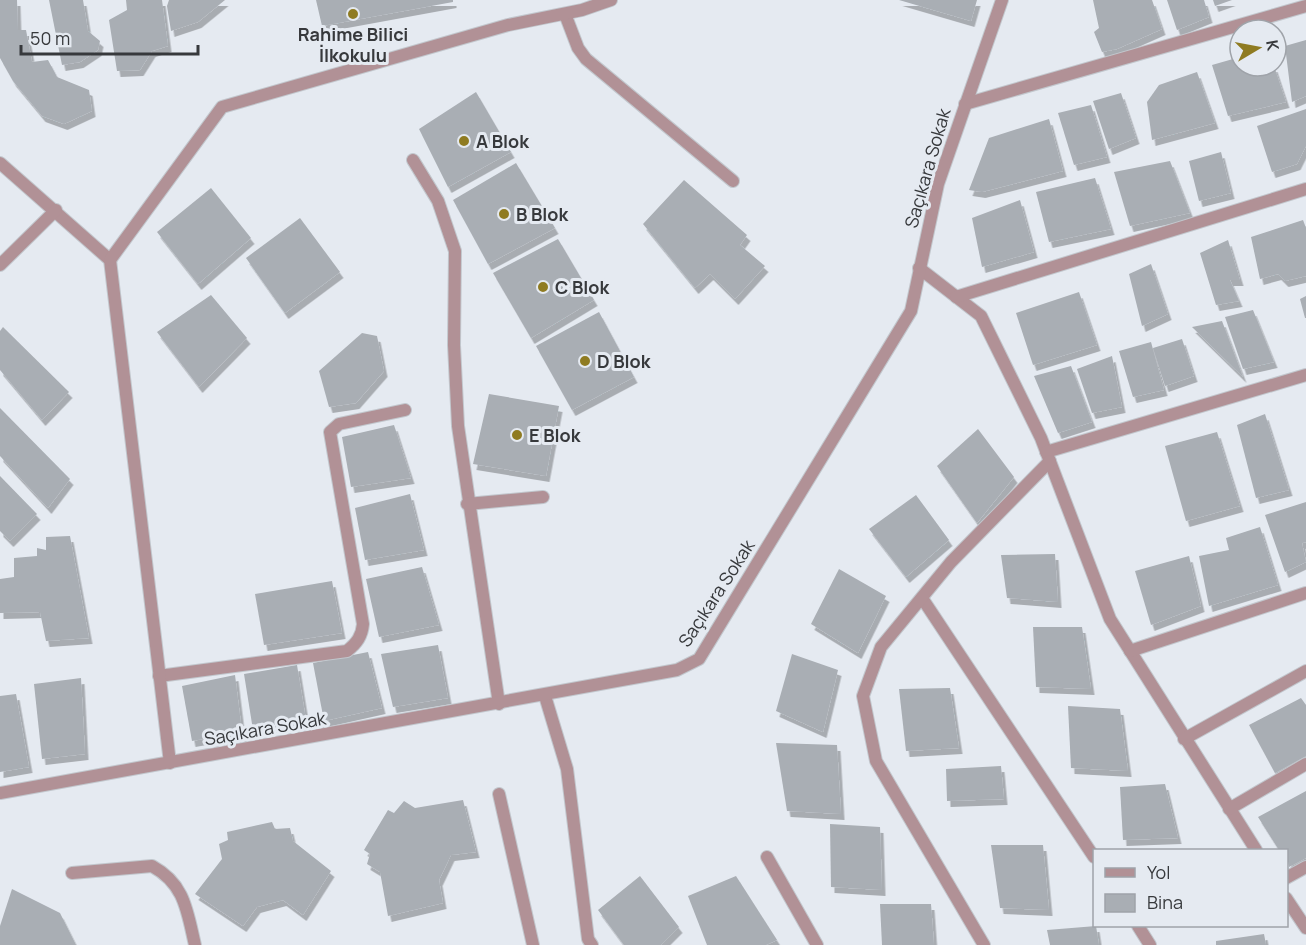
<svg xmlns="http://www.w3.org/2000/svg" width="1306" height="945" font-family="Manrope,sans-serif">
  <defs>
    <filter id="shadow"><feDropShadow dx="3.5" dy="6" stdDeviation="0" flood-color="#0004"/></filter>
  </defs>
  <rect width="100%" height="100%" fill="#e5eaf1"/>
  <g fill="#a9aeb4" filter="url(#shadow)">
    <path d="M0,0H17L18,30H26L32,62L48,60L57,77L89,90L92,111L64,124L42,116L13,81L0,58Z"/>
    <path d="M49,0H83L88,31L100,41L98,50L80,62L62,65Z"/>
    <path d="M126,0H162L168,46L152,51L140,70L117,71L109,20L127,10Z"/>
    <path d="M169,0H225L198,22L171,31L167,6Z"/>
    <path d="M316,0H453V2L322,26Z"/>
    <path d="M899,0H977L971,21Z"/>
    <path d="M1093,0H1152L1162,29L1117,49L1102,52L1094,32L1099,28Z"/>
    <path d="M1167,0H1204L1209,17L1177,30Z"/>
    <path d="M1213,0H1232L1215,6Z"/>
    <path d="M1306,40V96L1292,102L1285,46Z"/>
    <path d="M1240,57V66H1274L1286,102L1228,116L1212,65Z"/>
    <path d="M1197,72L1215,123L1152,140L1147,102L1159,85Z"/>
    <path d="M476,92L511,152L448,187L419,129Z"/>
    <path d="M1121,93L1136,138L1109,149L1093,101Z"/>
    <path d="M1091,105L1107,157L1074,165L1058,113Z"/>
    <path d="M1306,109V146L1297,164L1272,172L1257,126Z"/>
    <path d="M1049,119L1063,171L982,192L969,190L989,138Z"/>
    <path d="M1221,152L1231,193L1199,201L1189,161Z"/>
    <path d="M1170,161L1190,213L1130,226L1114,172Z"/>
    <path d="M516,163L555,228L488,264L453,200Z"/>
    <path d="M1095,178L1111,229L1049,242L1036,192Z"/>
    <path d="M684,180L747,235L740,245L765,266L735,299L710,274L695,288L643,224Z"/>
    <path d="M211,188L251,238L198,284L157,232Z"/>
    <path d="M1020,200L1034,252L982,267L972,218Z"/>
    <path d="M300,218L340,272L285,313L246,258Z"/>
    <path d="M1303,220L1306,228V276L1285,281L1278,274L1260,279L1251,237Z"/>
    <path d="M558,239L594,300L531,338L493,273Z"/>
    <path d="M1228,240L1240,280H1230L1239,301L1216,305L1200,253Z"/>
    <path d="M1151,264L1168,314L1142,326L1129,274Z"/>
    <path d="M1079,292L1097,345L1033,365L1016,313Z"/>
    <path d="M211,295L247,338L199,387L157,332Z"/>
    <path d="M1306,296V318H1305L1300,299Z"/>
    <path d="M1253,310L1274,362L1243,369L1225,317Z"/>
    <path d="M599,312L634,377L572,410L536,346Z"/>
    <path d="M1222,321L1243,377L1192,327Z"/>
    <path d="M3,327L69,392L42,420L0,370V331Z"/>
    <path d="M362,333L377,336L384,371L356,403L329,407L319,371Z"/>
    <path d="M1182,339L1194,376L1165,386L1153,348Z"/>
    <path d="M1151,342L1164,390L1133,397L1119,351Z"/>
    <path d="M1112,356L1122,407L1092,413L1077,369Z"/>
    <path d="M1071,366L1092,422L1058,433L1034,376Z"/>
    <path d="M489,394L559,406L546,476L473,464Z"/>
    <path d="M0,408L70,479L48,508L0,456Z"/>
    <path d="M1265,414L1289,490L1256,498L1237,425Z"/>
    <path d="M394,425L411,478L351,487L342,437Z"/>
    <path d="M978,429L1014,477L977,523L937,466Z"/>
    <path d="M1217,432L1240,506L1186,521L1165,446Z"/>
    <path d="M0,476L37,514L10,541L0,531Z"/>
    <path d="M410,494L424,550L365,560L355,508Z"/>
    <path d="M916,495L949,540L906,577L869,529Z"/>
    <path d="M1306,502V542L1302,543L1306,562L1285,572L1265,515Z"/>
    <path d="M1260,527L1278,585L1209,606L1199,556L1229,550L1226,538Z"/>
    <path d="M70,536L89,638L46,641L40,612L0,613V579L14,577V558L37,556V548L46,550V537Z"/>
    <path d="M1055,554L1058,602L1007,598L1001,555Z"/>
    <path d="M1189,556L1201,606L1151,625L1135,571Z"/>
    <path d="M422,567L439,625L379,637L366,579Z"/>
    <path d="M839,569L886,596L858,653L811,624Z"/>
    <path d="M332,581L342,633L264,645L255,594Z"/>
    <path d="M1033,627H1082L1091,689L1036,687Z"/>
    <path d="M438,645L448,698L393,707L381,654Z"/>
    <path d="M368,652L382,708L324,721L313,663Z"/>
    <path d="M792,654L838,670L823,732L776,711Z"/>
    <path d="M297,665L306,720L253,730L244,674Z"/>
    <path d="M235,675L242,732L192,741L182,686Z"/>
    <path d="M81,678L85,754L42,759L34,684Z"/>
    <path d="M950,688L959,748L906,751L899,689Z"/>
    <path d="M16,694L29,767L0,772V696Z"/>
    <path d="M1301,698L1306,705V756L1275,773L1249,725Z"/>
    <path d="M1068,706L1120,709L1128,771L1071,768Z"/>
    <path d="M776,743L837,745L841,814L787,811Z"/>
    <path d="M1001,766L1004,799L947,801L946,769Z"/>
    <path d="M1165,784L1178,838L1123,840L1120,787Z"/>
    <path d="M1306,791V858L1289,867L1286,850H1279L1258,817Z"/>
    <path d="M463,800L476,852L451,855L439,880L443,903L388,916L380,872L367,864L370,854L364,850L388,810L394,813L404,801L415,808Z"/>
    <path d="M272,822L275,829L290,828L293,841L331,871L303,915L283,900L257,907L243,926L195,894L222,859L219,844L228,840L227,832Z"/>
    <path d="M830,824L880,827L882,890L831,887Z"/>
    <path d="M991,845H1043L1049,910L1000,908Z"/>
    <path d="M640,876L679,927L661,945H624L598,910Z"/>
    <path d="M736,876L777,940L766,945H707L688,896Z"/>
    <path d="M12,889L60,913L76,945H0V926Z"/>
    <path d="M880,904H931L934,945H882Z"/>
    <path d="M1096,926L1099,945H1050L1047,930Z"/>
    <path d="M1264,934L1266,945H1216V941Z"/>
  </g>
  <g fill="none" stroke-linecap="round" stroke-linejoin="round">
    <defs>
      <g id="lane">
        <path d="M413,160L438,201L455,251L454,345L458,426L499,704"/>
        <path d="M467,504L543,497"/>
        <path d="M159,676L347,651C357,643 362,636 363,624L330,432L339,424L405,410"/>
        <path d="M499,794L533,945"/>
        <path d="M72,873L152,866C185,884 187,911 195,945"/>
      </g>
      <g id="street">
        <path d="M565,14L578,48L586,59L733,181"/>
        <path d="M965,104L1306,6"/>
        <path d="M0,163L110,260L170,763"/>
        <path d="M110,260L222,107L508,25L582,10L611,0"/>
        <path d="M0,265L56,210"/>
        <path d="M919,268L981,316L1041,438L1110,619L1256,850"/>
        <path d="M956,297L1306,189"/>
        <path d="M1046,452L1306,375"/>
        <path d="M922,598L1094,857"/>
        <path d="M1130,651L1306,593"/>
        <path d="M545,696L567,769L588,939L592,945"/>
        <path d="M1184,739L1306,671"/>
        <path d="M0,793L677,670L699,659L911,311L938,184L1002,0"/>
        <path d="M1229,809L1306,764"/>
        <path d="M767,857L817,945"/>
        <path d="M1286,878L1306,867"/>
        <path d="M1286,898L1306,928"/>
        <path d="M1138,926L1150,945"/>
        <path d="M984,945L876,761L863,696L881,647L951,562L1050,461"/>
      </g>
    </defs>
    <use href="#lane" stroke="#c2c7cd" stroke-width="14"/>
    <use href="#street" stroke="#c2c7cd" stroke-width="14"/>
    <use href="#lane" stroke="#b19196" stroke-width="12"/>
    <use href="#street" stroke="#b19196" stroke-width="12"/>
  </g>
  <g fill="#8f7b21" stroke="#e5eaf1" stroke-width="2">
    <circle cx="353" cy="14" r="6"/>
    <circle cx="464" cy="141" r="6"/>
    <circle cx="504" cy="214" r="6"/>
    <circle cx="543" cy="287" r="6"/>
    <circle cx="585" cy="361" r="6"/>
    <circle cx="517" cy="435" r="6"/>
  </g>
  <g text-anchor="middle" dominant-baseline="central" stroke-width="6" stroke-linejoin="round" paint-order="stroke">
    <g font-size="18" font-weight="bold" fill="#37393c" stroke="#e5eaf1" text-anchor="start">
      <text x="353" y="34" text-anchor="middle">Rahime Bilici<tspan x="353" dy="21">İlkokulu</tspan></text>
      <text x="476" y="141">A Blok</text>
      <text x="516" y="214">B Blok</text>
      <text x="555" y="287">C Blok</text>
      <text x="597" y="361">D Blok</text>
      <text x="529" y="435">E Blok</text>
    </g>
    <g font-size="18" fill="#37393c" stroke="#e5eaf1">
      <text transform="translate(927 168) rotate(-74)">Saçıkara Sokak</text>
      <text transform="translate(716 593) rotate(-57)">Saçıkara Sokak</text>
      <text transform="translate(265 728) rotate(-10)">Saçıkara Sokak</text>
    </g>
  </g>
  <rect x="1093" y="849" width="195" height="78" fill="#e5eaf1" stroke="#9fa3a9" stroke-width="1.5"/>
  <rect x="1105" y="868" width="30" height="9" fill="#b19196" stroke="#9fa3a9" stroke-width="1.5"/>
  <text x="1147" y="879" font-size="18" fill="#37393c">Yol</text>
  <rect x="1105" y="894" width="30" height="18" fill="#a9aeb4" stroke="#9fa3a9" stroke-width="1.5"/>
  <text x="1147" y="909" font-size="18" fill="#37393c">Bina</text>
  <g transform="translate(1258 48) rotate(80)"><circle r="28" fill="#e5eaf1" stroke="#9fa3a9" stroke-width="1.5"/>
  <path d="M0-4.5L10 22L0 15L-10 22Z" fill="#8f7b21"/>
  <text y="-9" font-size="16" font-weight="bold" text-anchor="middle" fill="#37393c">K</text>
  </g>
  <path d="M21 45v9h177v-9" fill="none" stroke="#37393c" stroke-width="3"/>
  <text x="30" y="45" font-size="18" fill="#37393c" stroke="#e5eaf1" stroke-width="4.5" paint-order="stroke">50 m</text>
</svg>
